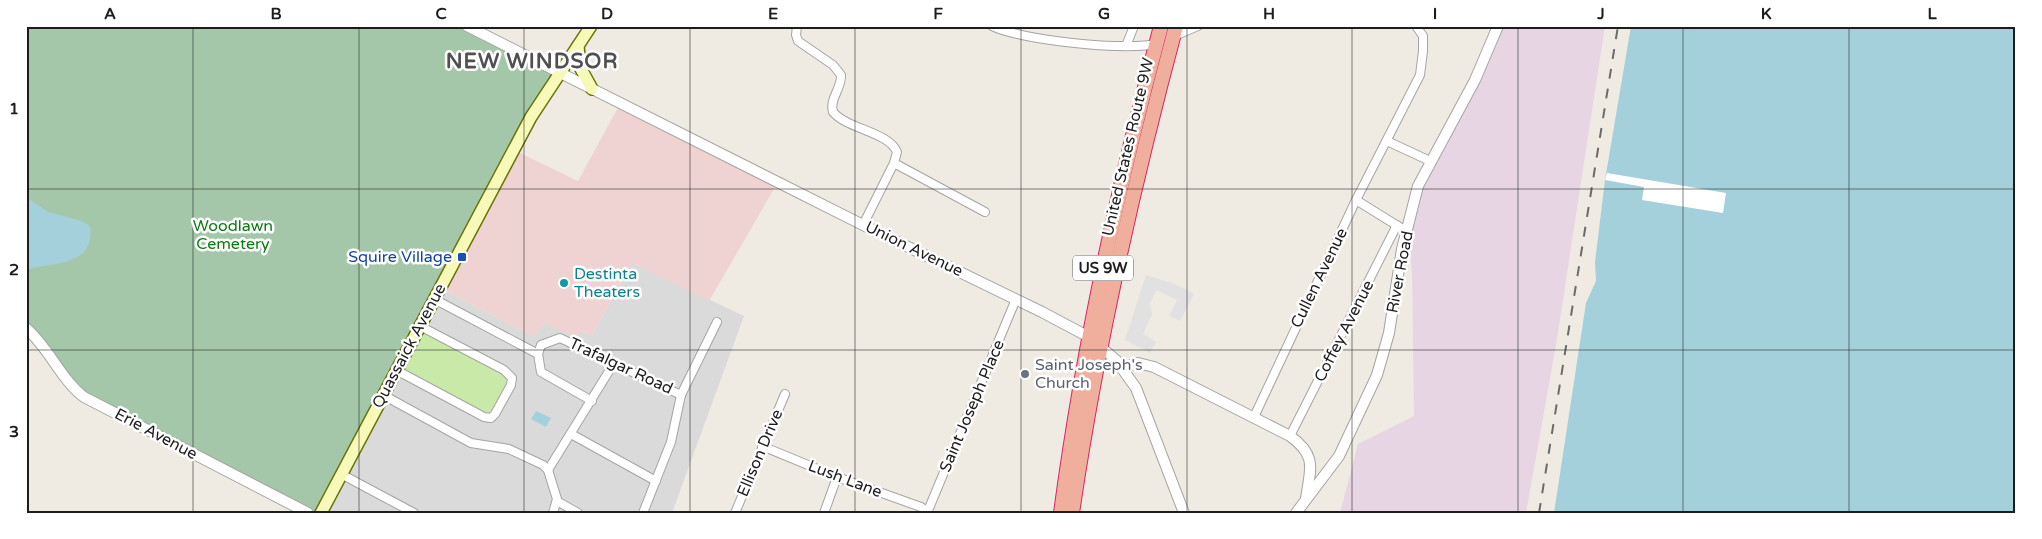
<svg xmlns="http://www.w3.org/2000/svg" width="2042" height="539" font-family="'Varela Round',sans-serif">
  <rect width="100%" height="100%" fill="#efebe3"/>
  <path fill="#dbdada" d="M632,263L744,316L672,513H321L440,288L534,337L544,323L581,331L592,335Z"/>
  <path fill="#efd3d2" d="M621,102L778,182L709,301L632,263L592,335L581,331L577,338L544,323L534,337L440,288L514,150L578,181Z"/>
  <path fill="#e8d5e4" d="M1498,26H1605L1557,339L1526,513H1340L1358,444L1414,416L1412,272L1408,231L1430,161Z"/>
  <path fill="#c9e9a9" d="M420,326L512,378L491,418L396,370Z"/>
  <path fill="#a5c7a9" d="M26,26H469L559,73L321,513H308L84,397L26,328Z"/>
  <path fill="#e1e1e1" d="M1146,275L1175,284L1194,294L1180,321L1169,316L1177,300L1156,290L1150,304L1152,314L1143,334L1156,342L1150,353L1125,340Z"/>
  <g fill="#a4d0dc">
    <path d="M1631,26H2016V513H1554L1586,303L1596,281L1595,262L1605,180Z"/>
    <path d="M26,197L48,212L82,221L90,226C95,268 53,261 26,270Z"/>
    <path d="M536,411L551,418L546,427L531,419Z"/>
  </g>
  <path fill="#fff" d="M1607,173L1726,193L1723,213L1642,200L1644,187L1605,180Z"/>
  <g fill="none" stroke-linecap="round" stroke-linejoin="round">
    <defs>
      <g id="minor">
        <path d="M797,26L796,35L798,41L833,65L841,75C842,88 829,99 833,112C847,129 889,132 897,152L894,163L863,225"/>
        <path d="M992,26C1020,40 1129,52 1159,43"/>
        <path d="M1172,37L1198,26"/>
        <path d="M1126,46L1134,26"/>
        <path d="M1387,141L1430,161"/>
        <path d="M894,163L985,212"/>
        <path d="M1356,200L1401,228"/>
        <path d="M434,299L538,354"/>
        <path d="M396,370L484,417L491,418L495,414L511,385L512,378L504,370L420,326"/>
        <path d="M383,395L471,443L509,449L543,465L548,470L557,499L553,513"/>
        <path d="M592,401L541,372L538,354L541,345L560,338L681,395"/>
        <path d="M1254,417L1356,200L1420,75L1423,51V36L1416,26"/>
        <path d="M571,434L656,481"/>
        <path d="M1290,436L1397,225"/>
        <path d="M762,446L837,477L921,507L927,511"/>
        <path d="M548,470L614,363"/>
        <path d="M341,474L414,513"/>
        <path d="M557,501L578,513"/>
        <path d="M643,513L671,442L681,395L717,322"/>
        <path d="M735,513L785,394"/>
        <path d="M824,513L837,477"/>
        <path d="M927,513L1016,299"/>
      </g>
      <g id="tertiary">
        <path d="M467,26L863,225L1042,312L1089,337L1116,360L1136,388L1184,513"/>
        <path d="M26,328C49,348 62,381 84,397L308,513"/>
        <path d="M1122,368L1138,363L1154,367L1290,436C1318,456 1310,469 1306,499"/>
        <path d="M1296,513L1339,456L1377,375L1389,333L1402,249L1418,186L1475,80L1498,26"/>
      </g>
      <g id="secondary">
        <path d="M578,46L580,67L592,89"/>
        <path d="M321,513L531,117L591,26"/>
      </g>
      <g id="trunk">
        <path d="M1061,513C1083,348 1118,186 1161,26"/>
        <path d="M1072,513C1096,349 1133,186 1176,26"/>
      </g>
    </defs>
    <use href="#minor" stroke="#a4a4a4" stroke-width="10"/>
    <use href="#tertiary" stroke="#a4a4a4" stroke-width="12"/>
    <use href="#secondary" stroke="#697305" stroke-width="14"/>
    <use href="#trunk" stroke="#d82565" stroke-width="16"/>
    <use href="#minor" stroke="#fff" stroke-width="8"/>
    <use href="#tertiary" stroke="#fff" stroke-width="10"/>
    <use href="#secondary" stroke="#f6f9b7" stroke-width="11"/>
    <use href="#trunk" stroke="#f0ae9c" stroke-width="14"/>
    <path stroke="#6b6b6b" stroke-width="2" stroke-dasharray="10 10" stroke-linecap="butt" d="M1539,513L1618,26"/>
  </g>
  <path fill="none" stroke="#1d1d1d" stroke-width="1" stroke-opacity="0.55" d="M193,26V513M359,26V513M524,26V513M690,26V513M855,26V513M1021,26V513M1187,26V513M1352,26V513M1518,26V513M1683,26V513M1849,26V513M26,189H2016M26,350H2016"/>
  <rect fill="#1a4fb4" stroke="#fff" stroke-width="2" x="457" y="252" width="10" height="10" rx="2.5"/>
  <circle fill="#0f9aa8" stroke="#fff" stroke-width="2" cx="564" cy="283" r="5"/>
  <circle fill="#6b7280" stroke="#fff" stroke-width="2" cx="1025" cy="374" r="5"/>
  <g text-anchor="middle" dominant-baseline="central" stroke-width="5" stroke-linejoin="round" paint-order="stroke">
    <rect fill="#fff" stroke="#616161" stroke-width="1" x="1073" y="255.5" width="60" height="25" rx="4"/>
    <g font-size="15" font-weight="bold" fill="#1d1d1d">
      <text x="1103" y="268">US 9W</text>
    </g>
    <g font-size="16" fill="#1d1d1d" stroke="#fff">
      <text transform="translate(1128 147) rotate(-77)">United States Route 9W</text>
      <text transform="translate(914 249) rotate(26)">Union Avenue</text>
      <text transform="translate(1400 272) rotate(-79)">River Road</text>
      <text transform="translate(1319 278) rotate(-64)">Cullen Avenue</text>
      <text transform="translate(1344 331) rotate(-63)">Coffey Avenue</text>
      <text transform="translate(409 346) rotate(-62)">Quassaick Avenue</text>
      <text transform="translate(621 366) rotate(25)">Trafalgar Road</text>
      <text transform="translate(972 406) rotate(-67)">Saint Joseph Place</text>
      <text transform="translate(156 434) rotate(28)">Erie Avenue</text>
      <text transform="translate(760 453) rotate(-67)">Ellison Drive</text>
      <text transform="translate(845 479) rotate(21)">Lush Lane</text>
    </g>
    <g font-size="16" fill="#0c7b14" stroke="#fff">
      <text x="233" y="226">Woodlawn<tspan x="233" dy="18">Cemetery</tspan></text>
    </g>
    <g font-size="16" fill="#164399" stroke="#fff" text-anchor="end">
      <text x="452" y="257">Squire Village</text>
    </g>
    <g font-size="16" fill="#0d838f" stroke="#fff" text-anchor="start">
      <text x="574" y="274">Destinta<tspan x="574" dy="18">Theaters</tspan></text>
    </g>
    <g font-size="16" fill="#5b616d" stroke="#fff" text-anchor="start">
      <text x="1035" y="365">Saint Joseph's<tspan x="1035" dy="18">Church</tspan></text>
    </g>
    <g font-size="21" font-weight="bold" letter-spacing="1" fill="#505050" stroke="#fff">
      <text x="532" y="61">NEW WINDSOR</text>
    </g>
  </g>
  <rect width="2042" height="539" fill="none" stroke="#ffffff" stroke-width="55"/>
  <rect x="28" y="28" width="1986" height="484" fill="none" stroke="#1d1d1d" stroke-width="2"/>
  <g font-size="16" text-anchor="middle" font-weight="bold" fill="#1d1d1d">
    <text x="110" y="19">A</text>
    <text x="276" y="19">B</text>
    <text x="441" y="19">C</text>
    <text x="607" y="19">D</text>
    <text x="773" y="19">E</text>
    <text x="938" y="19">F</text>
    <text x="1104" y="19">G</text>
    <text x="1269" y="19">H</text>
    <text x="1435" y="19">I</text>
    <text x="1601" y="19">J</text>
    <text x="1766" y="19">K</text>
    <text x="1932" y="19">L</text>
    <text x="14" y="114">1</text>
    <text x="14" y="275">2</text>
    <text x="14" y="437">3</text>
  </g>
</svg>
